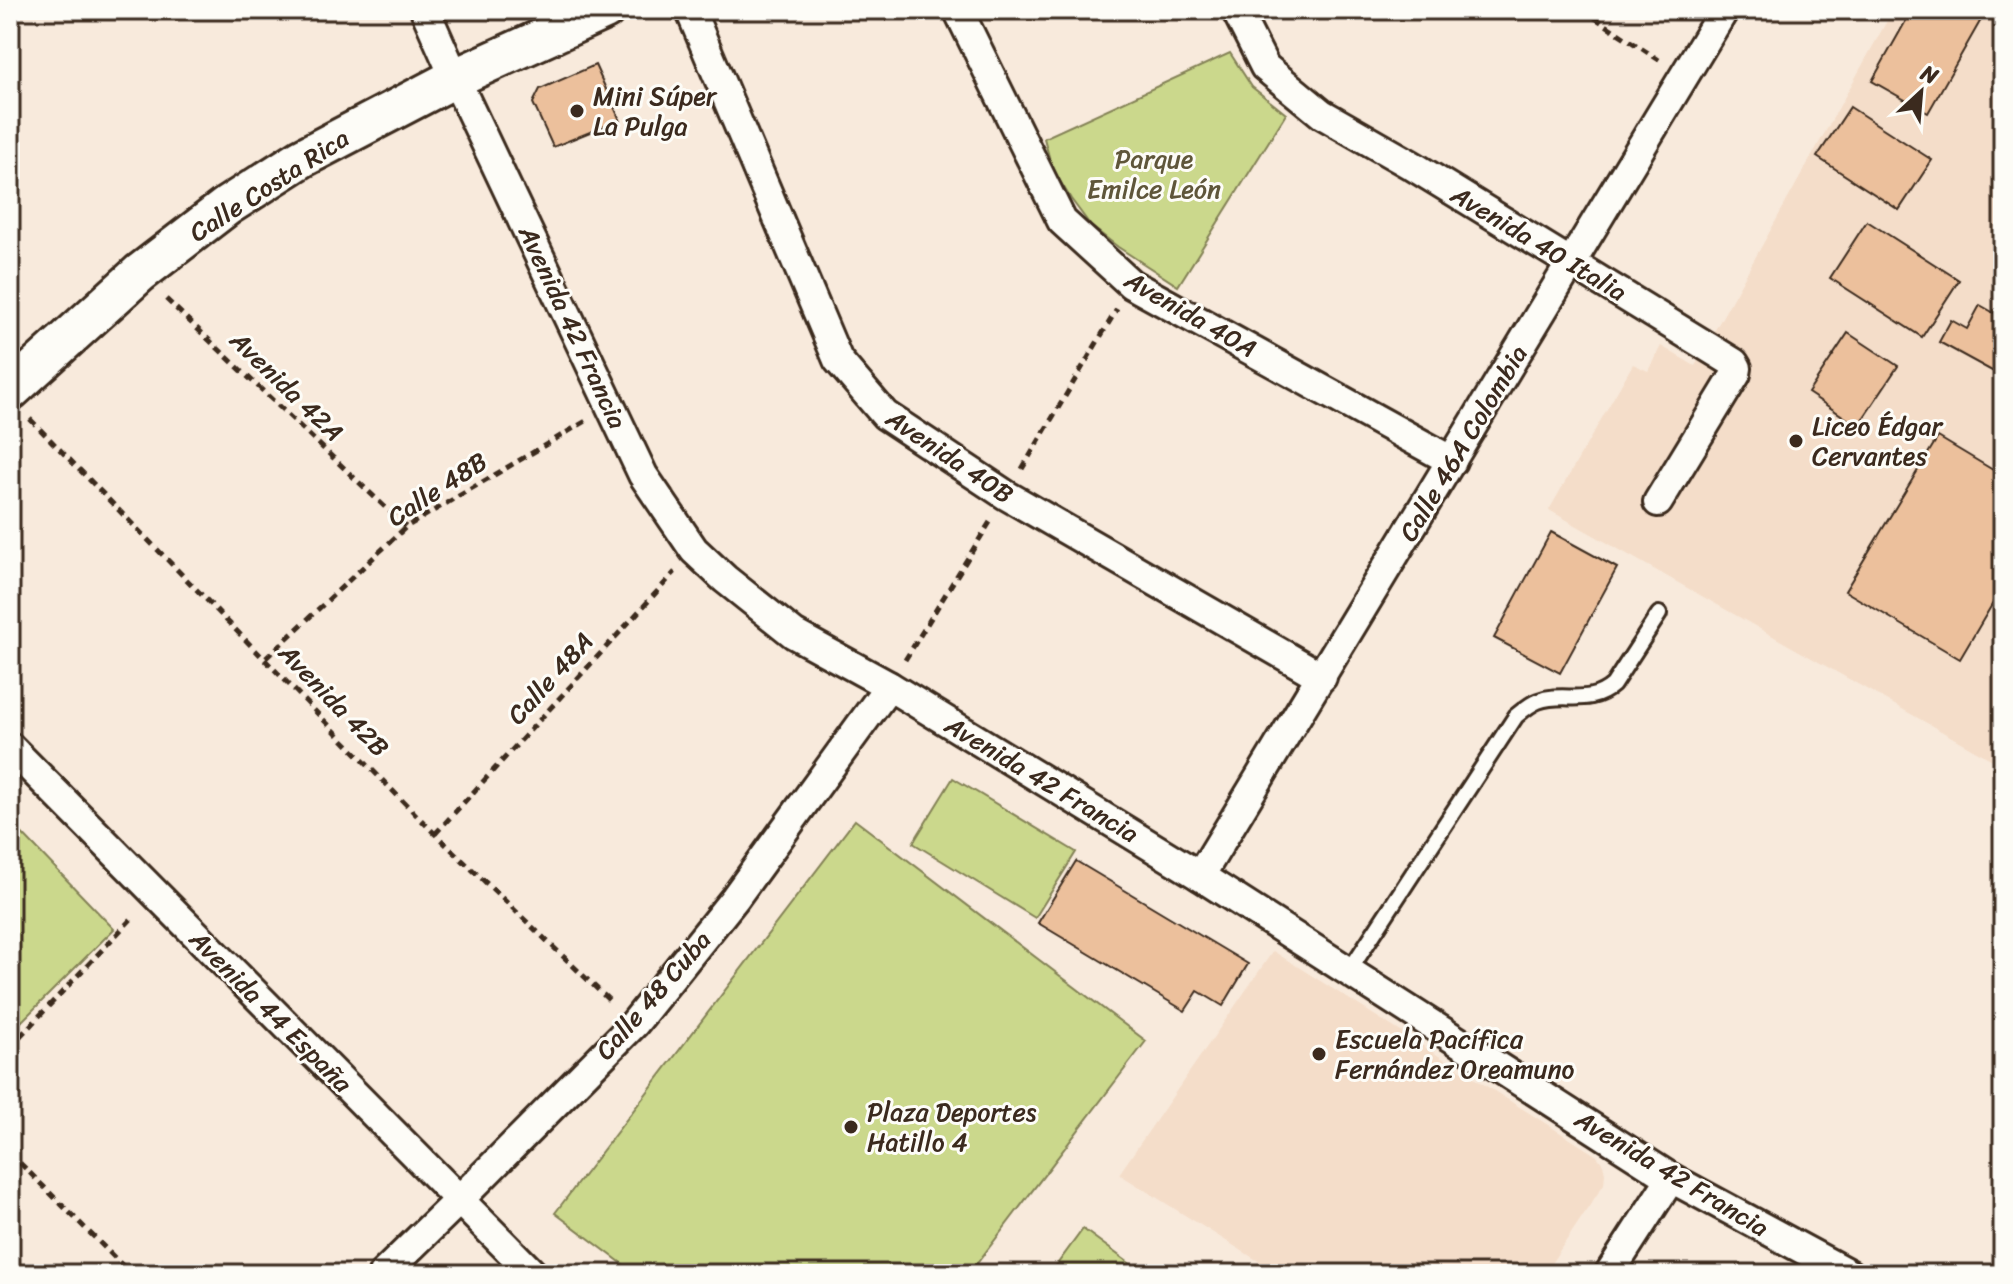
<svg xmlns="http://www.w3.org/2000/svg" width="2013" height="1284" font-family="Sriracha,sans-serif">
  <rect width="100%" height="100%" fill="#f8eadc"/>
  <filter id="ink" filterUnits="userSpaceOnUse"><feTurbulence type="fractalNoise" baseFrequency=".0125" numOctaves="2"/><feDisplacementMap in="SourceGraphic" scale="16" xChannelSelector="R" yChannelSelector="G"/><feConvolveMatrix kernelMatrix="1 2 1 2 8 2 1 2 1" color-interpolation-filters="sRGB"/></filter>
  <g filter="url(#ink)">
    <g fill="#f4ddc9">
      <path d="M1893,10H2003V766L1549,510L1633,364L1648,371L1661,346L1695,366Z"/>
      <path d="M1273,951L1597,1156L1603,1164L1605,1173L1604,1184L1544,1274H1279L1119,1174Z"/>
    </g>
    <g fill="#cbd88c" stroke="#838155" stroke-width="2">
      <path d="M1230,53L1252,87L1286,114L1178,286L1118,247L1091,226L1071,199L1052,168L1044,138Z"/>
      <path d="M953,778L1076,852L1035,918L913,843Z"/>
      <path d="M855,820L1146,1041L969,1274H636L555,1213Z"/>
      <path d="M10,821L114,929L10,1033Z"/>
      <path d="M1083,1229L1144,1274H1050Z"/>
    </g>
    <g fill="#ecc09c" stroke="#3b2a1e" stroke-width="2">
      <path d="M1912,10L1986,11L1928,113L1872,81Z"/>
      <path d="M595,65L620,120L553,147L533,103L540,89Z"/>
      <path d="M1850,107L1932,160L1899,210L1817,157Z"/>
      <path d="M1867,221L1959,280L1922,337L1830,278Z"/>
      <path d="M1980,305L2003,318V377L1939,342L1951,320L1967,329Z"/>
      <path d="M1848,333L1898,366L1858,426L1808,393Z"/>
      <path d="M1938,437L2003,476V586L1960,659L1845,591Z"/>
      <path d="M1551,532L1617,568L1560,673L1494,638Z"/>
      <path d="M1076,861L1248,964L1223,1006L1198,991L1185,1011L1038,923Z"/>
    </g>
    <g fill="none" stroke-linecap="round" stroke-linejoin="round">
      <defs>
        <path id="lane" d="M1349,971L1516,716C1522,711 1530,704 1538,701C1564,691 1588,707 1613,685L1659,614"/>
        <g id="street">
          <path d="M425,10L455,78L643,475L694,550L725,579L794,634L889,686L1200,876L1671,1178L1849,1274"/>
          <path d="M690,10L838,360L885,415L1006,495L1322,677"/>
          <path d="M958,10L1062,221L1131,284L1452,461"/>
          <path d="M1236,10L1265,67L1322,114L1413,166L1734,363L1737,368L1736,374L1658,502"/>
          <path d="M10,747L533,1274"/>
          <path d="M1200,876L1724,10"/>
          <path d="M383,1274L459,1200L634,1024L735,898L889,686"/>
          <path d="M1609,1274L1671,1178"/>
        </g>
        <path id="secondary" d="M10,391L140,273L227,206L302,158L455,78L605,10"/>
      </defs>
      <use href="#lane" stroke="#3b2a1e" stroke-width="20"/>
      <use href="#street" stroke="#3b2a1e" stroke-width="34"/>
      <use href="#secondary" stroke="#3b2a1e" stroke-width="44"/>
      <g stroke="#3b2a1e" stroke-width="5" stroke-dasharray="8 6" stroke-linecap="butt">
        <path d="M1583,10L1659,60"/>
        <path d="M166,299L406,527"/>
        <path d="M30,419L435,834L613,1004"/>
        <path d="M1022,469L1117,309"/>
        <path d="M266,658L406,527L586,421"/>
        <path d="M905,660L990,522"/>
        <path d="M435,834L675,572"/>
        <path d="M10,1047L135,915"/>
        <path d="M10,1153L131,1274"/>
      </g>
      <use href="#lane" stroke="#fdfcf7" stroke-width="14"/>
      <use href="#street" stroke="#fdfcf7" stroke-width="28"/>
      <use href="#secondary" stroke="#fdfcf7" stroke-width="38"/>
    </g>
  </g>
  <g fill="#3b2a1e" stroke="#fdfcf7" stroke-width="3">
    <circle cx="577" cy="111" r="8"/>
    <circle cx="1796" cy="441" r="8"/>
    <circle cx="1319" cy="1054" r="8"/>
    <circle cx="851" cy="1127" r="8"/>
  </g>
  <g text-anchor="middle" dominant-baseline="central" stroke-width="6" stroke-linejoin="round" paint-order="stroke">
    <g font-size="26" fill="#3b2a1e" stroke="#fdfcf7" text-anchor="start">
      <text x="593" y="96">Mini Súper<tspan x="593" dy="30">La Pulga</tspan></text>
      <text x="1812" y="426">Liceo Édgar<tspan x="1812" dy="30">Cervantes</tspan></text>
      <text x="1335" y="1039">Escuela Pacífica<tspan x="1335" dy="30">Fernández Oreamuno</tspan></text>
      <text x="867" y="1112">Plaza Deportes<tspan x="867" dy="30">Hatillo 4</tspan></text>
    </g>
    <g font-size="26" fill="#5f563a" stroke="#fdfcf7">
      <text x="1154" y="159">Parque<tspan x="1154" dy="30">Emilce León</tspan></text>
    </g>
    <g font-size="26" fill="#3b2a1e" stroke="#fdfcf7">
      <text transform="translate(269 185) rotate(-33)">Calle Costa Rica</text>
      <text transform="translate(1539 243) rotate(31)">Avenida 40 Italia</text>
      <text transform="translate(1191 314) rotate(30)">Avenida 40A</text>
      <text transform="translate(573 327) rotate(65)">Avenida 42 Francia</text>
      <text transform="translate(287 386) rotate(44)">Avenida 42A</text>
      <text transform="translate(1463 443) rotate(-59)">Calle 46A Colombia</text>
      <text transform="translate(950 456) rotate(34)">Avenida 40B</text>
      <text transform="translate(437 489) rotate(-33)">Calle 48B</text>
      <text transform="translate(550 678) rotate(-48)">Calle 48A</text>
      <text transform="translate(334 700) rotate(46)">Avenida 42B</text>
      <text transform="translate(1042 779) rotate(31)">Avenida 42 Francia</text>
      <text transform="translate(653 995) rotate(-49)">Calle 48 Cuba</text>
      <text transform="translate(271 1011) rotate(45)">Avenida 44 España</text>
      <text transform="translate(1672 1173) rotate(31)">Avenida 42 Francia</text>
    </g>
  </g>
  <rect width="2013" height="1284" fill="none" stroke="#fdfcf7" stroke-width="40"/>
  <rect x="20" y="20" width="1973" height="1244" fill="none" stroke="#3b2a1e" stroke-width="3" filter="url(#ink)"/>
  <g transform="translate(1921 92) rotate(26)" stroke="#fdfcf7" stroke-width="6" paint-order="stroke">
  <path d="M0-6L14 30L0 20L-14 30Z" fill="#3b2a1e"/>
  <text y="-12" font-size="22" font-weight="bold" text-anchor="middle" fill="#3b2a1e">N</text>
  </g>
</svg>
